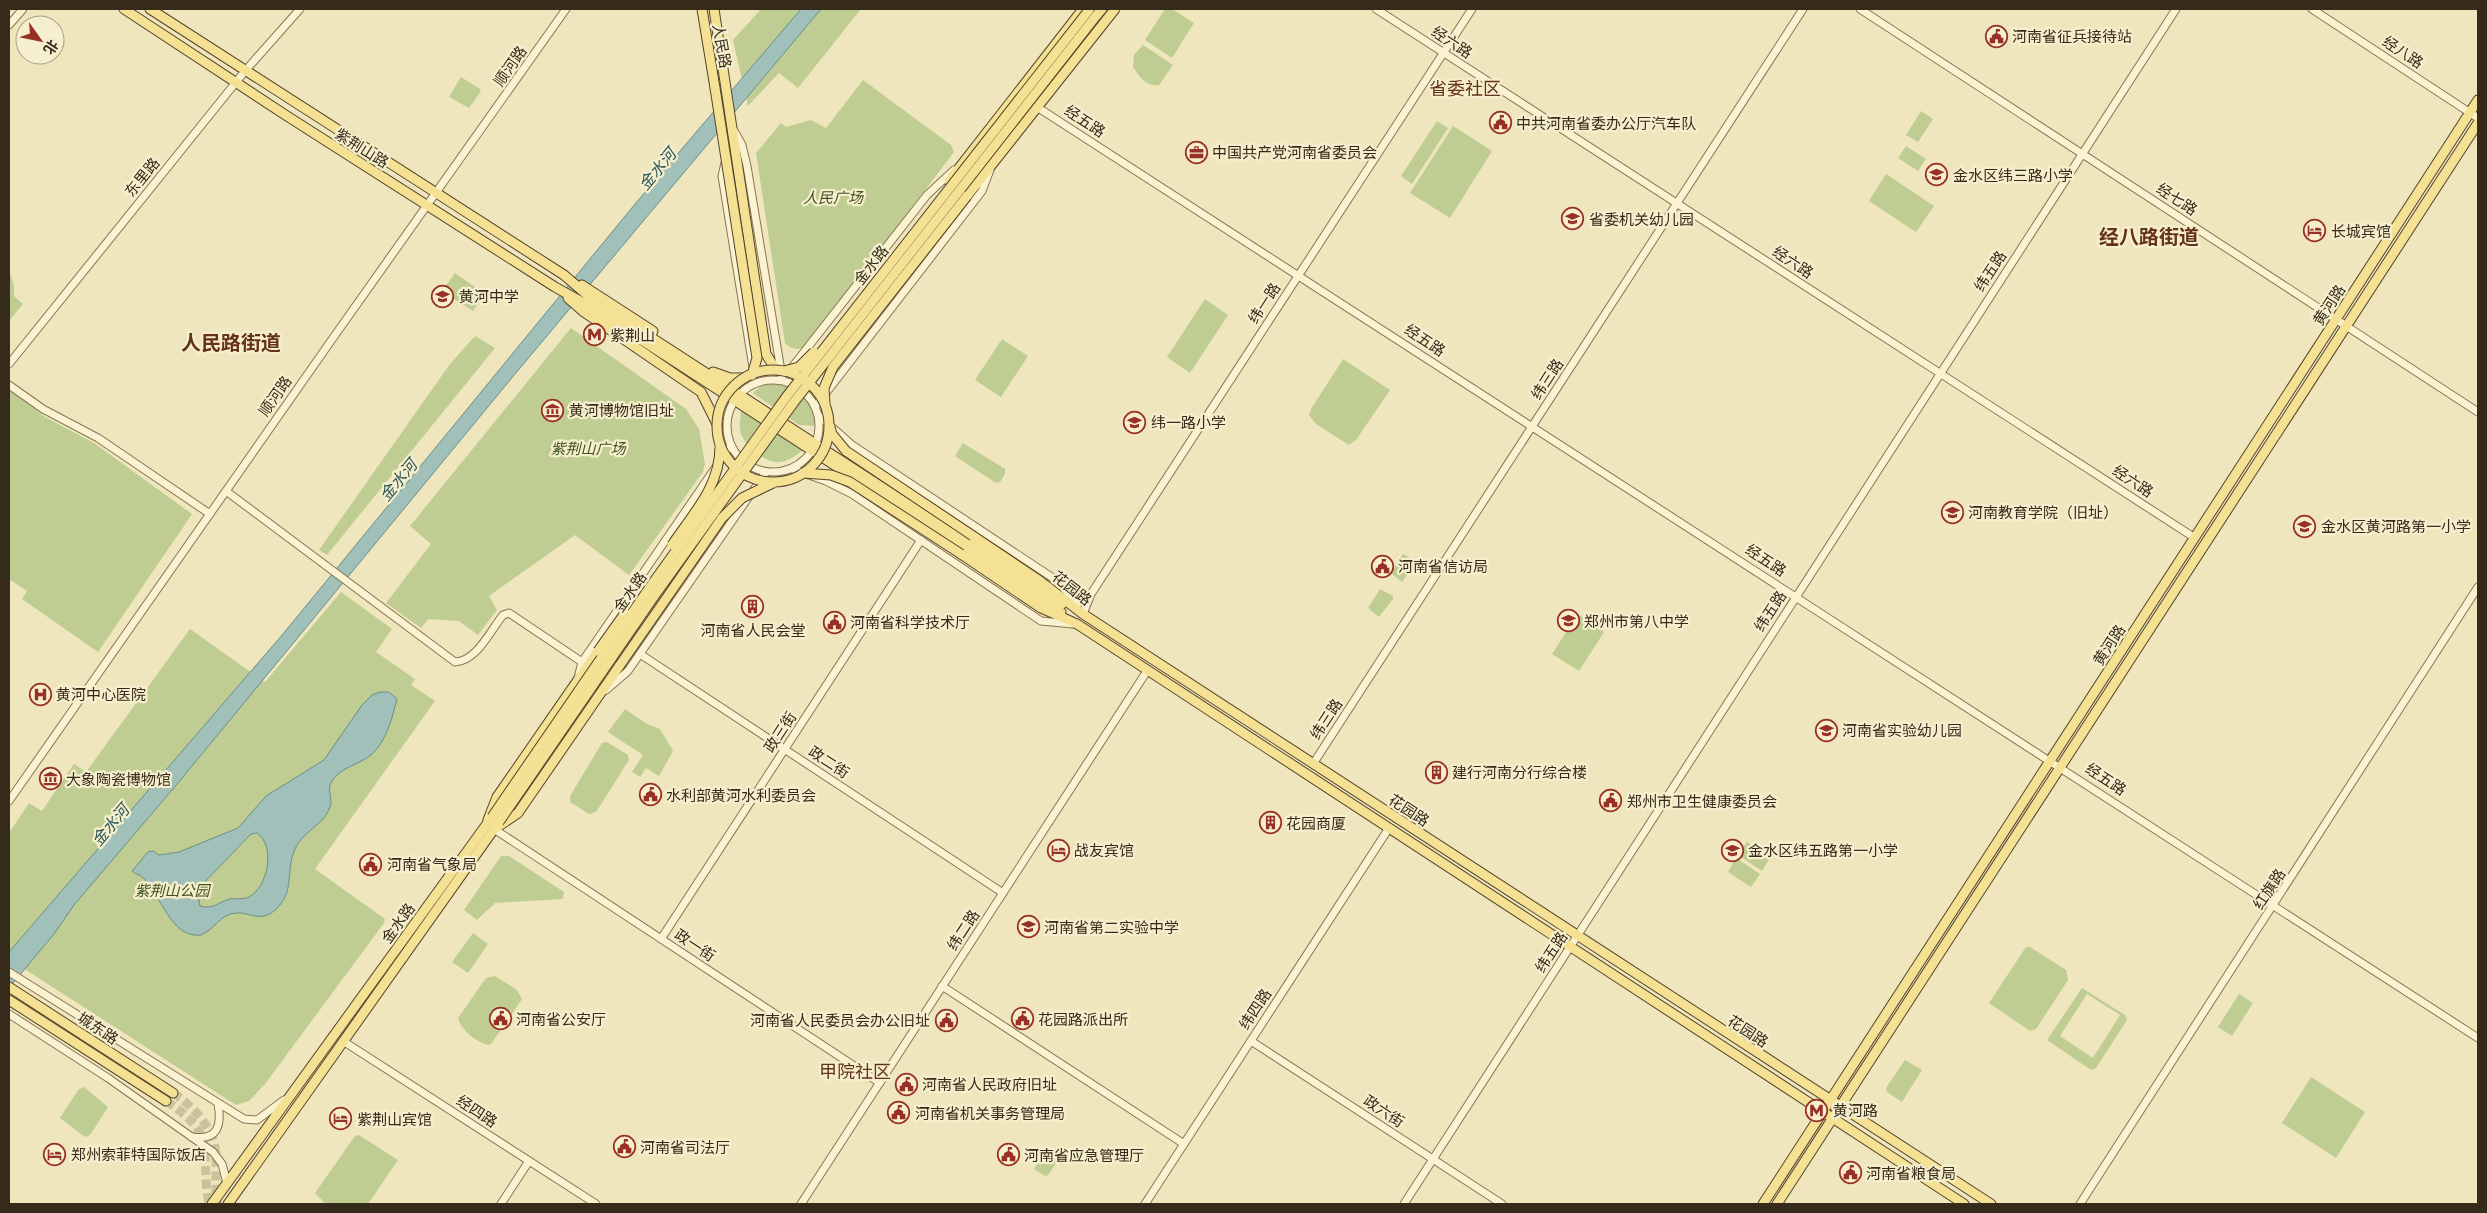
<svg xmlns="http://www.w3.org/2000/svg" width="2487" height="1213" font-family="Lora,'Noto Sans SC',serif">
  <rect width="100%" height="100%" fill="#efe6be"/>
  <g fill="#bfcd92" fill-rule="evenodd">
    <path d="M761,9H861L798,88L779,73L748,106L733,40Z"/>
    <path d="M1165,9H1172L1194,23L1172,58L1145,40Z"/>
    <path d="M1143,45L1173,65L1159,85C1146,87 1139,76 1133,67L1134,55Z"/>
    <path d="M461,77L480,89L481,91L469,108L449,97Z"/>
    <path d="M863,80L951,145L954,152L807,345C799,351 792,350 785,343L756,153L781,123L786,127L811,120L826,128Z"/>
    <path d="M1921,111L1933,119L1918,142L1906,135Z"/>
    <path d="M1437,121L1448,128L1412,184L1401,176Z"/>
    <path d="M1453,126L1492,151L1450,218L1410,193Z"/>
    <path d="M1906,146L1926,159L1918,171L1898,158Z"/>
    <path d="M1886,174L1934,206L1916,232L1869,201Z"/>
    <path d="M9,271L14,285V296L23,304L9,321Z"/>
    <path d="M455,273L485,294L473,311L442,291Z"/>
    <path d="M1205,299L1228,315L1190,373L1167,357Z"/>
    <path d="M571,328L686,409L699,429L705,464L703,472L629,575L575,535L489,596L497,610L478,635L459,621L428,619L421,628L386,603L431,544L410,526Z"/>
    <path d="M475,336L495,348L327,555L319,550L450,364Z"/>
    <path d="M1002,339L1028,356L1001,397L975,380Z"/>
    <path d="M1343,359L1390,390L1356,440L1349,445L1316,424L1309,415L1311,409Z"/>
    <path d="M778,382C800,387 816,403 814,426L799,425L753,393L761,386Z"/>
    <path d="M9,389L45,417L94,443L192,514L98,652L22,599L27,591L9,579Z"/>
    <path d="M741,410L756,412L805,448C798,454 791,460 781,462C765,464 743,446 740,430C739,424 741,417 741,410Z"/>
    <path d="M963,443L1005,469V474L1000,482L996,483L955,456Z"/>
    <path d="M1403,554L1416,561V563L1402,582L1391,573Z"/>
    <path d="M1380,589L1393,596V599L1379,617L1368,608Z"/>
    <path d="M341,592L392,629L376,652L415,679L411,685L435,701L315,869L385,919L384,923L265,1084L249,1101L236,1105L9,959V833L29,803L42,811L74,764L86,772L190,629L265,682Z"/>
    <path d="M1578,614L1604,632L1579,671L1552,654Z"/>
    <path d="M625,709L647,724L660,729L673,751L659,776L646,768L640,777L632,772L643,755L608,732Z"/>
    <path d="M607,742L628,755L629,760L596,812L589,814L570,802V796L602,743Z"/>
    <path d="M1747,842L1770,858L1762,871L1738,855Z"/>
    <path d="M501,856H509L564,892L563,899L495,903L477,920L464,910Z"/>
    <path d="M1736,858L1760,874L1751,887L1728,872Z"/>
    <path d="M473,933L488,944L468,973L452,962Z"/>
    <path d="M2026,947H2030L2066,970L2068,980L2036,1029L2030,1031L1989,1003Z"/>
    <path d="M495,976L517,990L522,999L491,1044L488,1045C475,1041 462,1031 458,1018L486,978Z"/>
    <path d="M2082,988L2125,1015L2127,1020L2096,1068L2091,1070L2047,1040ZM2087,994L2120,1015L2093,1058L2060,1036Z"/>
    <path d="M2239,994L2253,1003L2232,1036L2218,1027Z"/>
    <path d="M1905,1060L1922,1070L1902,1102L1887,1092L1886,1088Z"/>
    <path d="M2311,1077L2365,1112L2336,1158L2282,1123Z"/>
    <path d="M84,1087L108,1107L90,1135L85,1137L60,1118L78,1090Z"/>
    <path d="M359,1135L398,1160L368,1204H326L315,1193L355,1136Z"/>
    <path d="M1047,1148L1058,1154L1059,1159L1048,1175L1045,1176L1034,1169Z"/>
  </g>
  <g fill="#a1c0ba" stroke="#698e89" fill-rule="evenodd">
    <path d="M801,9H821L515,374L178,783L74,905L54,934L9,988V952L283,634L635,204Z"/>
    <path d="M380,692H389L397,699C392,718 387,740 372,754C359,766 337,767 330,785C328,792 333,800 330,807C322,829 298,831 292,858C287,878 293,894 275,910C261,923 250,912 236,913C220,914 214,930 201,935C170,939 161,893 142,877C139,874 136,875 132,871L148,852L153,851L159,855L179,852L238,828L266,796L324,760L362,705L372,695ZM257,833C276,846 268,887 249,897C243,900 236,898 230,899C218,902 213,910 200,906L197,890L251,834Z"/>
  </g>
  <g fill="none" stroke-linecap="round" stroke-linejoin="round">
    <g stroke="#cac19d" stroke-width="9" stroke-dasharray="9 4.5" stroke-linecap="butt">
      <path d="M173,1093C194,1107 214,1128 216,1154C217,1171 214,1188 218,1204"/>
      <path d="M166,1101C220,1136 199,1152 209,1204"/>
    </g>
    <defs>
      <g id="minor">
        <path d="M1376,9L2195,538"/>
        <path d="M1860,9L2478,412"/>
        <path d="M2312,9L2478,118"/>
        <path d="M9,25L23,9"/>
        <path d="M1037,107L2478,1038"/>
        <path d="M733,129L742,145L747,166L782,377"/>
        <path d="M725,163L722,176L753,367"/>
        <path d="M9,364L245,71L300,9"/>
        <path d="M790,370L927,195L954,170"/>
        <circle cx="773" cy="426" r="46"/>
        <path d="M9,385L43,409L98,438L210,514"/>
        <path d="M815,407L982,191L990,170"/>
        <path d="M819,416L852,445L1059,582L1077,606"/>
        <path d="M792,469L826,481L852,494L1041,621L1073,624"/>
        <path d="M226,491L455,662C477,661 490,631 503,615L509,613L582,662"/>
        <path d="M1083,614L1091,594L1472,9"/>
        <path d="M640,654L1003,893"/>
        <path d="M578,678L582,662L731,445"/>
        <path d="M606,690L628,671L766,472"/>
        <path d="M1313,764L1803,9"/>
        <path d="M9,801L333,338L566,9"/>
        <path d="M494,829L880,1083"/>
        <path d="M661,939L921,540"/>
        <path d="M9,972L244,1119L257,1120L284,1100"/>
        <path d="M942,986L1184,1144"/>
        <path d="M9,1014L108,1078L213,1152L222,1164L227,1183"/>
        <path d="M343,1041L596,1204"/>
        <path d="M1251,1041L1502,1204"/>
        <path d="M192,1137C218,1141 222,1125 218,1104"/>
        <path d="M501,1204L529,1161"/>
        <path d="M801,1204L1147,671"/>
        <path d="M1145,1204L1389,828"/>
        <path d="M1404,1204L2176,9"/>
        <path d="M2080,1204L2478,587"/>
      </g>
      <g id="major">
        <path d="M124,9L287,116L555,287L589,306L1061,612"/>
        <path d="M150,9L564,275L592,299L1062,604"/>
        <path d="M702,9L715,88"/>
        <path d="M714,9L766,354L776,370"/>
        <path d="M1096,16L1102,9"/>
        <path d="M949,181L1083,9"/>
        <path d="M967,196L1115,9"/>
        <path d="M582,285L653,331"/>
        <path d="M568,298L584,312L701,392L718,426"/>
        <path d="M713,372L730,378H744"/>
        <path d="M973,536L1040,581L1083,614L1991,1204"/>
        <path d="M961,554L1041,608L1077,624L1964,1204"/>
        <path d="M488,820L497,797L598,651"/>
        <path d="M496,828L518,813L620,665"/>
        <path d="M9,987L173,1093"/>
        <path d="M9,1000L166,1101"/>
        <path d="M212,1204L492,817"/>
        <path d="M228,1204L499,822"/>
        <path d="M1763,1204L2478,100"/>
        <path d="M1777,1204L2478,123"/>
      </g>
    </defs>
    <use href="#minor" stroke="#877656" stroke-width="9"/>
    <use href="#major" stroke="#54432b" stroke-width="11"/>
    <use href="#minor" stroke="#faf2d1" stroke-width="7"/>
    <use href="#major" stroke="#f4e193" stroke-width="9"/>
    <defs>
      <g id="major-bridge">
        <path d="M715,88L757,358L752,375"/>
        <circle cx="773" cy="426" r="56"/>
        <path d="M784,371L799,367L814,352"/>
        <path d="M825,403L824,388L833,367L967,196"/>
        <path d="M830,427L832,434L846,451L973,536"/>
        <path d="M803,473L831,475L850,482L961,554"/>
        <path d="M672,545C693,514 720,486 720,447"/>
        <path d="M598,651L625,613"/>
        <path d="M620,665L722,518L742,498L773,483"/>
        <path d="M492,817L650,587L787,396L1089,10"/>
        <path d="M499,822L657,592L794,402L1096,16"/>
      </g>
    </defs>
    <use href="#major-bridge" stroke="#54432b" stroke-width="11" stroke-linecap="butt"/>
    <use href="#major-bridge" stroke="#f4e193" stroke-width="9"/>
  </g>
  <defs>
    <symbol id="civic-ring" viewBox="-11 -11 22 22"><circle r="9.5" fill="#f6efcd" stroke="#983125" stroke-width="1.5"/><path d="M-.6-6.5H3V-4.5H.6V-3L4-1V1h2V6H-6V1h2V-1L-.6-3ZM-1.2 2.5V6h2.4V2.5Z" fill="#983125"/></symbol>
    <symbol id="office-ring" viewBox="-11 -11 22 22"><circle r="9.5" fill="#f6efcd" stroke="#983125" stroke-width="1.5"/><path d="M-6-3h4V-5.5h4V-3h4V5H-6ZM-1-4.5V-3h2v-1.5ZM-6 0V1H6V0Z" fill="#983125"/></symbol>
    <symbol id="school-ring" viewBox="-11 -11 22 22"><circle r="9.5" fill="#f6efcd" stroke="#983125" stroke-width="1.5"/><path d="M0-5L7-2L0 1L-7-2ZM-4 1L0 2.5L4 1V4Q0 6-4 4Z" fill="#983125"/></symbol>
    <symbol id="hotel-ring" viewBox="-11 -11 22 22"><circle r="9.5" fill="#f6efcd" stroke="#983125" stroke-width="1.5"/><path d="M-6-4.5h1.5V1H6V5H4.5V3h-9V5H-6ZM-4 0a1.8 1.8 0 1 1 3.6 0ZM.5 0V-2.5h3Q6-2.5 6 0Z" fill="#983125"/></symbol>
    <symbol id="metro-ring" viewBox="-11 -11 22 22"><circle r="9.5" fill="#f6efcd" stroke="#983125" stroke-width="1.5"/><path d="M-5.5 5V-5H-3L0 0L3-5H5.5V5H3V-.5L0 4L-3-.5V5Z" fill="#983125"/></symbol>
    <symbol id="museum-ring" viewBox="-11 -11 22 22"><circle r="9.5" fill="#f6efcd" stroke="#983125" stroke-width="1.5"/><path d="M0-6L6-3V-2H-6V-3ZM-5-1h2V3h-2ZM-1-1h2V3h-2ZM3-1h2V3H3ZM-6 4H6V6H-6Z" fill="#983125"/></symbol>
    <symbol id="university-ring" viewBox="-11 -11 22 22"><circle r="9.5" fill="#f6efcd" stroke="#983125" stroke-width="1.5"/><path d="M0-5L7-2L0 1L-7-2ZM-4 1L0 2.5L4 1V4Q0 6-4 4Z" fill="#983125"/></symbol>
    <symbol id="building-ring" viewBox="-11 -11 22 22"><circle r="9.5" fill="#f6efcd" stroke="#983125" stroke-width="1.5"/><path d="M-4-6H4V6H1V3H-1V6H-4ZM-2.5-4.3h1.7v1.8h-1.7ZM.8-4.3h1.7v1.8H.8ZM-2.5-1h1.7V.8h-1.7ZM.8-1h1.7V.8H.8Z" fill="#983125"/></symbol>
    <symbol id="hospital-ring" viewBox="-11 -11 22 22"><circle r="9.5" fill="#f6efcd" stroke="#983125" stroke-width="1.5"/><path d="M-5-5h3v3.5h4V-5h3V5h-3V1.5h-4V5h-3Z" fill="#983125"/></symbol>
  </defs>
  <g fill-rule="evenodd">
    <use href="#civic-ring" x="1984" y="24" width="25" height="25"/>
    <use href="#civic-ring" x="1488" y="110" width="25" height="25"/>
    <use href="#office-ring" x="1184" y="140" width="25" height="25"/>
    <use href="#school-ring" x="1924" y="162" width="25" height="25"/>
    <use href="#school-ring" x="1560" y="206" width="25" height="25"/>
    <use href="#hotel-ring" x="2302" y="218" width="25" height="25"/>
    <use href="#school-ring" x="430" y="284" width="25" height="25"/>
    <use href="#metro-ring" x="582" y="322" width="25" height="25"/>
    <use href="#museum-ring" x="540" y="398" width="25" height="25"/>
    <use href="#school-ring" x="1122" y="410" width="25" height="25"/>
    <use href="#university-ring" x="1940" y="500" width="25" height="25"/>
    <use href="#school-ring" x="2292" y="514" width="25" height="25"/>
    <use href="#civic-ring" x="1370" y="554" width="25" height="25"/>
    <use href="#building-ring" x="740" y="594" width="25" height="25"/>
    <use href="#school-ring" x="1556" y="608" width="25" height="25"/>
    <use href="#civic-ring" x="822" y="610" width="25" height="25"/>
    <use href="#hospital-ring" x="28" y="682" width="25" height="25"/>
    <use href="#school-ring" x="1814" y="718" width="25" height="25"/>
    <use href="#building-ring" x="1424" y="760" width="25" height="25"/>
    <use href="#museum-ring" x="38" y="766" width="25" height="25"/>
    <use href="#civic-ring" x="638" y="782" width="25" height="25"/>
    <use href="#civic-ring" x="1598" y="788" width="25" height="25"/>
    <use href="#building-ring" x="1258" y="810" width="25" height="25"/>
    <use href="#hotel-ring" x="1046" y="838" width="25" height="25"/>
    <use href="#school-ring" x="1720" y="838" width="25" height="25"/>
    <use href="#civic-ring" x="358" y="852" width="25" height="25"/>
    <use href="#school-ring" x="1016" y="914" width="25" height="25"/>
    <use href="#civic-ring" x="488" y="1006" width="25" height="25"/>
    <use href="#civic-ring" x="1010" y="1006" width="25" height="25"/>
    <use href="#civic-ring" x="934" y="1008" width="25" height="25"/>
    <use href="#civic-ring" x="894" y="1072" width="25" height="25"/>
    <use href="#metro-ring" x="1804" y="1098" width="25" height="25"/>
    <use href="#civic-ring" x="886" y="1100" width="25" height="25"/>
    <use href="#hotel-ring" x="328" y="1106" width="25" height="25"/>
    <use href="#civic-ring" x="612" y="1134" width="25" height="25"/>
    <use href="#hotel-ring" x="42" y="1142" width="25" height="25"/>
    <use href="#civic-ring" x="996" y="1142" width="25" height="25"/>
    <use href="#civic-ring" x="1838" y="1160" width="25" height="25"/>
  </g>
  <g text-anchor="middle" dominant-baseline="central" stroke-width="4.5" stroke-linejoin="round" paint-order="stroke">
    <g font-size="15" fill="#362b1b" stroke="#f6efcd" text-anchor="start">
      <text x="2012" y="36">河南省征兵接待站</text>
      <text x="1516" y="123">中共河南省委办公厅汽车队</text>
      <text x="1212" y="152">中国共产党河南省委员会</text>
      <text x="1953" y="175">金水区纬三路小学</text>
      <text x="1589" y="219">省委机关幼儿园</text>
      <text x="2331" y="231">长城宾馆</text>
      <text x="459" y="296">黄河中学</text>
      <text x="610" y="335">紫荆山</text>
      <text x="569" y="410">黄河博物馆旧址</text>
      <text x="1151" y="422">纬一路小学</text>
      <text x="1968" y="512">河南教育学院（旧址）</text>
      <text x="2321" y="526">金水区黄河路第一小学</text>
      <text x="1398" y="566">河南省信访局</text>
      <text x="1584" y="621">郑州市第八中学</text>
      <text x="850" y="622">河南省科学技术厅</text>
      <text x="753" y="630" text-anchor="middle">河南省人民会堂</text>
      <text x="56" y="694">黄河中心医院</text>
      <text x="1842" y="730">河南省实验幼儿园</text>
      <text x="1452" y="772">建行河南分行综合楼</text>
      <text x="66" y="779">大象陶瓷博物馆</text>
      <text x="666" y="795">水利部黄河水利委员会</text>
      <text x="1627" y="801">郑州市卫生健康委员会</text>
      <text x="1286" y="823">花园商厦</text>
      <text x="1074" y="850">战友宾馆</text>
      <text x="1748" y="850">金水区纬五路第一小学</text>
      <text x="387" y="864">河南省气象局</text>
      <text x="1044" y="927">河南省第二实验中学</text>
      <text x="516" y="1019">河南省公安厅</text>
      <text x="1038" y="1019">花园路派出所</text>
      <text x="930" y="1020" text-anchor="end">河南省人民委员会办公旧址</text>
      <text x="922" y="1084">河南省人民政府旧址</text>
      <text x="1833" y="1110">黄河路</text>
      <text x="915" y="1113">河南省机关事务管理局</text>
      <text x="357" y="1119">紫荆山宾馆</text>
      <text x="640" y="1147">河南省司法厅</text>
      <text x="71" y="1154">郑州索菲特国际饭店</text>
      <text x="1024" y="1155">河南省应急管理厅</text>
      <text x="1866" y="1173">河南省粮食局</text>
    </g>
    <g font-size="15" fill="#362b1b" stroke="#f6efcd">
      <text transform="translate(1452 42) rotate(33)">经六路</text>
      <text transform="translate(722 46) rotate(80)">人民路</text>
      <text transform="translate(2403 52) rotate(33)">经八路</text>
      <text transform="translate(510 66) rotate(-55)">顺河路</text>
      <text transform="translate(1085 121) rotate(33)">经五路</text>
      <text transform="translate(362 148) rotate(32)">紫荆山路</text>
      <text transform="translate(142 177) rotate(-51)">东里路</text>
      <text transform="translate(2177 199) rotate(33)">经七路</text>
      <text transform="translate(1793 262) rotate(33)">经六路</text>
      <text transform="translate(871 265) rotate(-52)">金水路</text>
      <text transform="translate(1990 271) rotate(-57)">纬五路</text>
      <text transform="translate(1264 303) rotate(-57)">纬一路</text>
      <text transform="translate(2329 305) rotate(-57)">黄河路</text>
      <text transform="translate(1425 340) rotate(33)">经五路</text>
      <text transform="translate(1547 379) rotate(-57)">纬三路</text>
      <text transform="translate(275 396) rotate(-55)">顺河路</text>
      <text transform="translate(2133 481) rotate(33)">经六路</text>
      <text transform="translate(1766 560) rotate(33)">经五路</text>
      <text transform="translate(1072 588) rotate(38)">花园路</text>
      <text transform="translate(630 592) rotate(-55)">金水路</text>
      <text transform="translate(1770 611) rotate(-57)">纬五路</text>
      <text transform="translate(2109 645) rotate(-57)">黄河路</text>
      <text transform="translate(1326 719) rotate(-57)">纬三路</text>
      <text transform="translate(780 732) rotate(-57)">政三街</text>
      <text transform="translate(829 762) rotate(33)">政二街</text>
      <text transform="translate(2106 779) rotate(33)">经五路</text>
      <text transform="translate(1409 810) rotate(33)">花园路</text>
      <text transform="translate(2269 889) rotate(-57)">红旗路</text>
      <text transform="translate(398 923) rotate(-54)">金水路</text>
      <text transform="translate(963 930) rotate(-57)">纬二路</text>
      <text transform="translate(695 945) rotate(33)">政一街</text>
      <text transform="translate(1551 952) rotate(-57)">纬五路</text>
      <text transform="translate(1255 1009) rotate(-57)">纬四路</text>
      <text transform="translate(98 1028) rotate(33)">城东路</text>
      <text transform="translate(1748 1031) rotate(33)">花园路</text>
      <text transform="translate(477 1111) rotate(33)">经四路</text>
      <text transform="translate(1384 1111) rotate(33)">政六街</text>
    </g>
    <g font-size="15" font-style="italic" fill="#415321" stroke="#f6efcd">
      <text x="833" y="197">人民广场</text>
      <text x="588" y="448">紫荆山广场</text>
      <text x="172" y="890">紫荆山公园</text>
    </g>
    <g font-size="16" font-style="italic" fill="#2a5456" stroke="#f6efcd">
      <text transform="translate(657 169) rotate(-50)">金水河</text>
      <text transform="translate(398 480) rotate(-50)">金水河</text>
      <text transform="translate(110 825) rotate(-50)">金水河</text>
    </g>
    <g font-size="18" fill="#64311a" stroke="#f6efcd">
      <text x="1465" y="88">省委社区</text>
      <text x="855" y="1071">甲院社区</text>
    </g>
    <g font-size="20" font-weight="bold" fill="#64311a" stroke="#f6efcd">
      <text x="2149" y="236">经八路街道</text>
      <text x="231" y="342">人民路街道</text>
    </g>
  </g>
  <rect width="2487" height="1213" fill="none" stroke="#362b1b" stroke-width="20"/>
  <g transform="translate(40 40) rotate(123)"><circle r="24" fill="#f6efcd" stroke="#a9a186"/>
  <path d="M0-4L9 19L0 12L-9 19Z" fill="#983125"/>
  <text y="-8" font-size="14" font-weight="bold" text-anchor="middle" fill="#362b1b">北</text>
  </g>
</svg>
